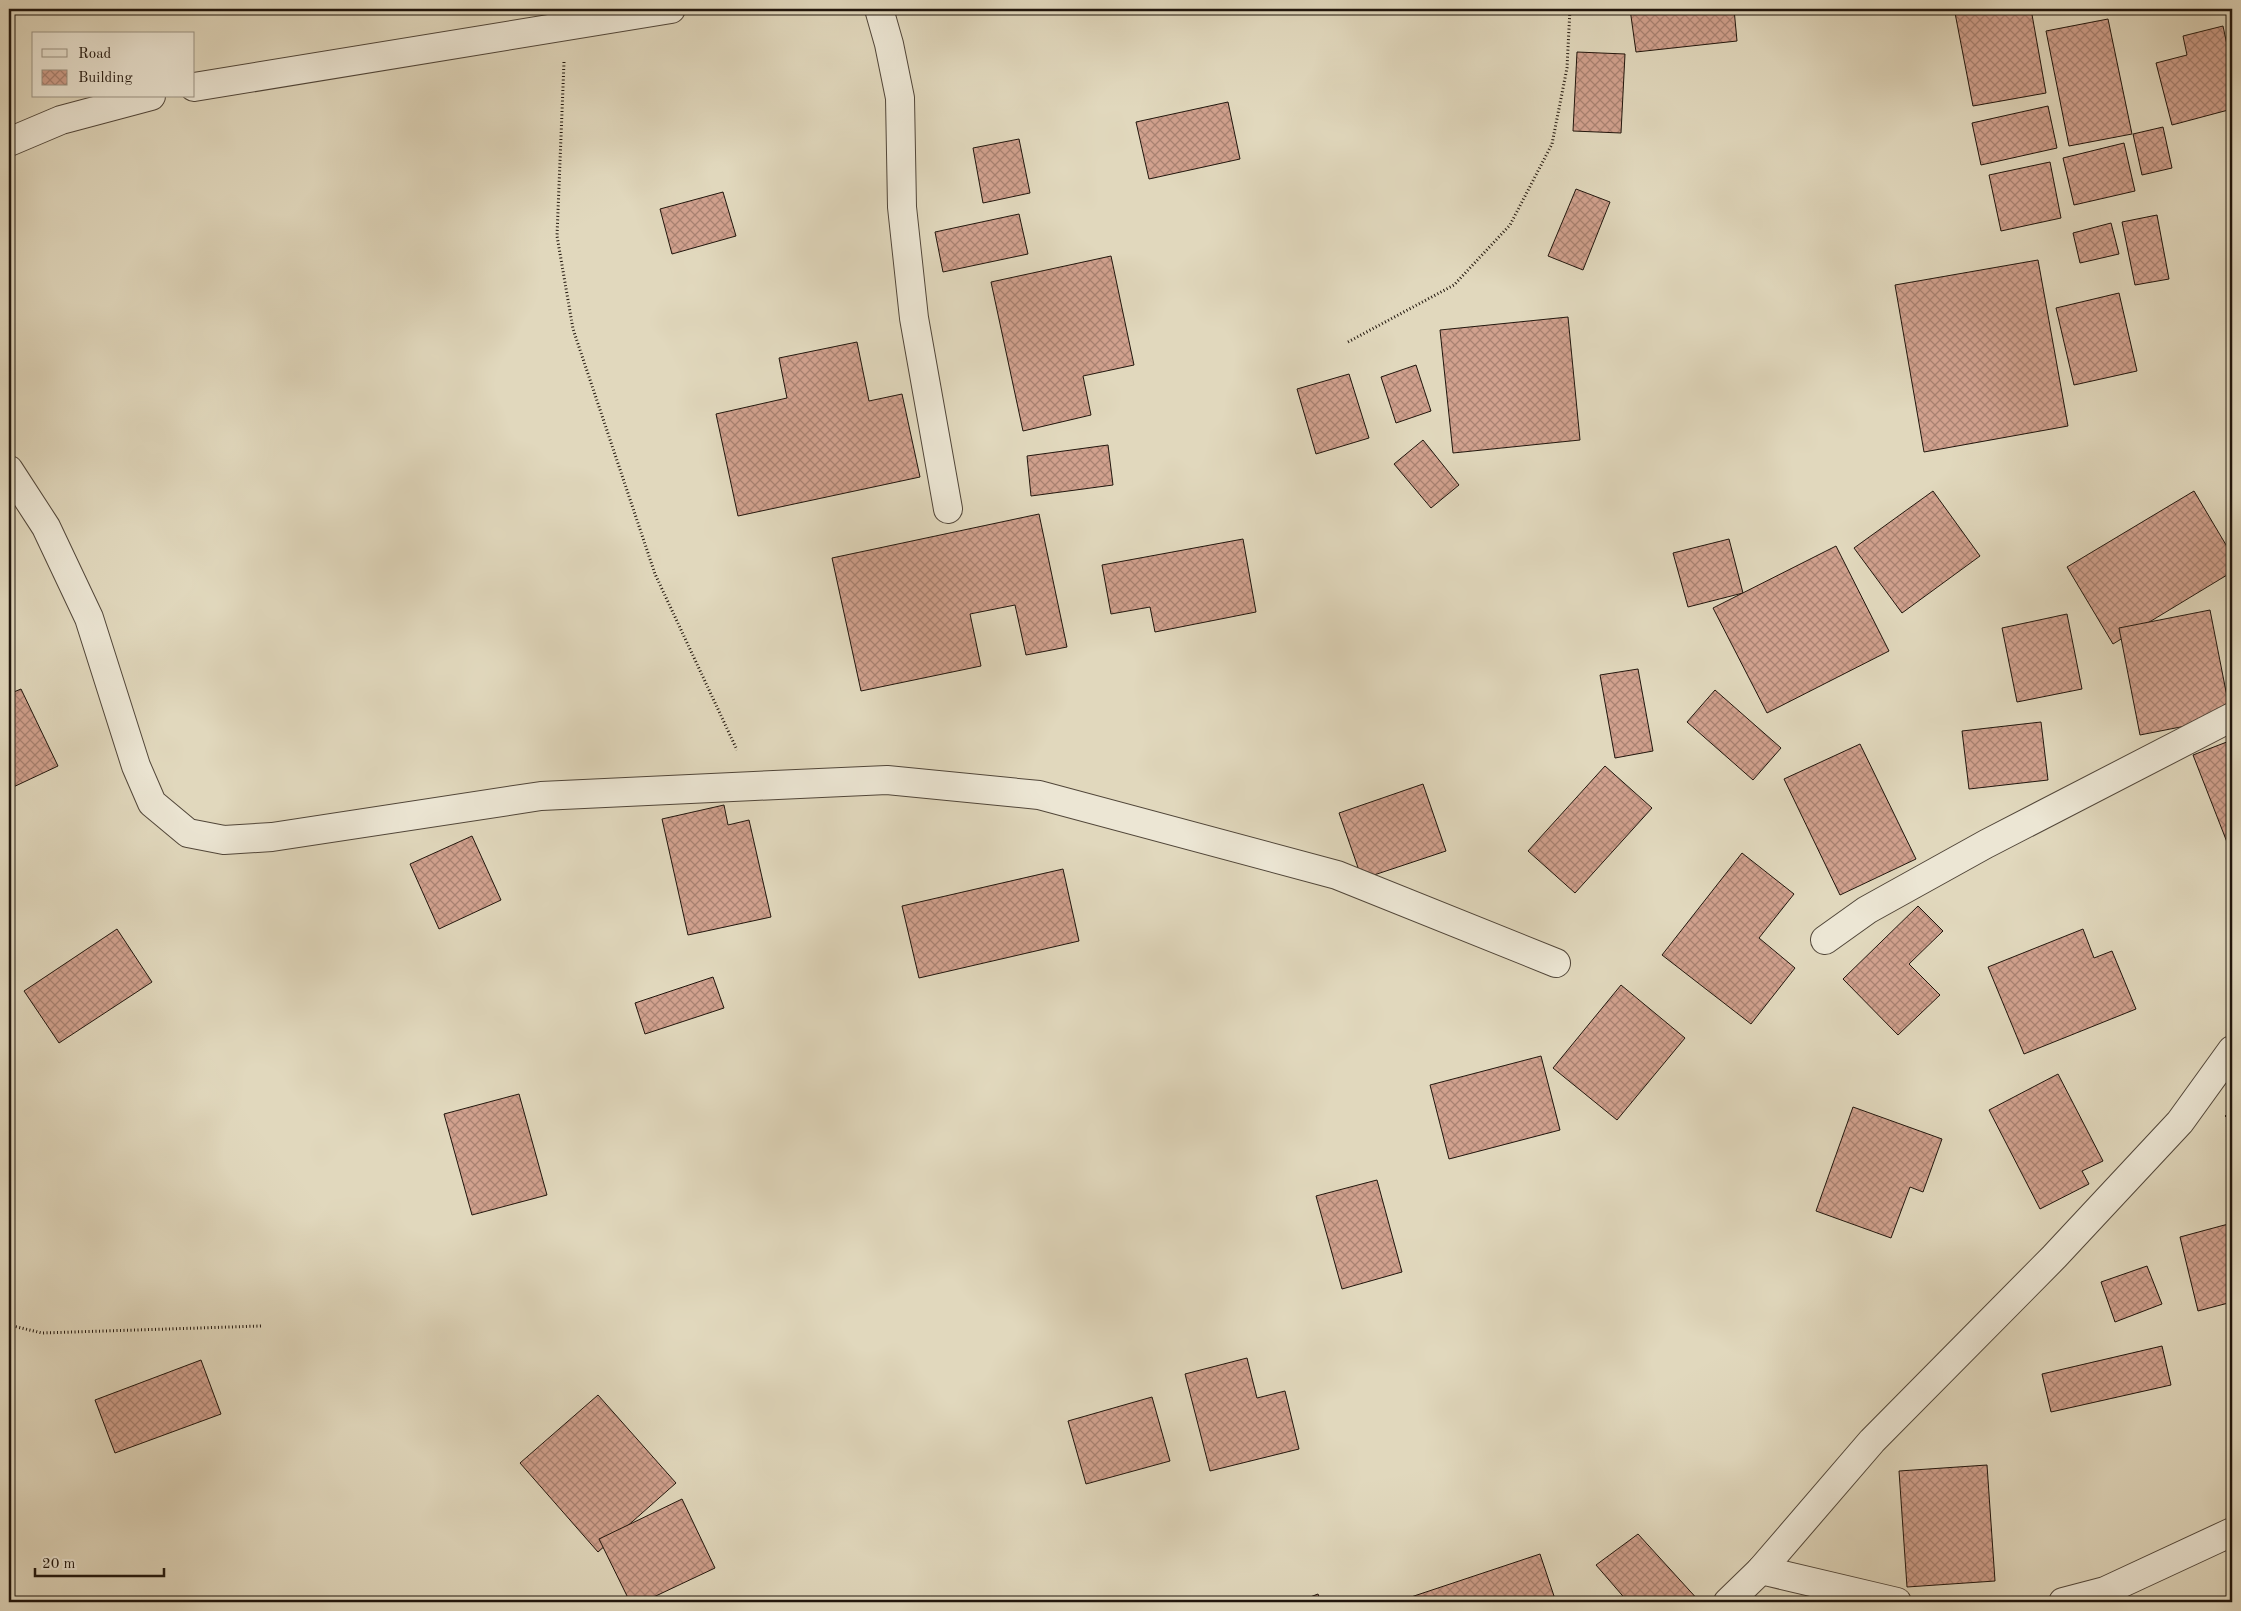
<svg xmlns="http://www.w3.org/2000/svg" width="2241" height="1611" font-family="'Old Standard TT',serif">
  <defs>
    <pattern id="building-cross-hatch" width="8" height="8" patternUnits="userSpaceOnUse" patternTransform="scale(1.25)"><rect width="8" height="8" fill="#d1a18e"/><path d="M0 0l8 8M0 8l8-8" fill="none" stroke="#a98272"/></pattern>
  </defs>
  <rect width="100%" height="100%" fill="#e1d8bd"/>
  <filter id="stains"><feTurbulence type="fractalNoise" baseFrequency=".004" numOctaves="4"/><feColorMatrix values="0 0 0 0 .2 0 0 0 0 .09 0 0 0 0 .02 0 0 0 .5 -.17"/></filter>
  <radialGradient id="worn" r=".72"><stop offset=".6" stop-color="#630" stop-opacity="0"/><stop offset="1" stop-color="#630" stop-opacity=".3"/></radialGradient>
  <g fill="url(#building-cross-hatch)" stroke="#21160d">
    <path d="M1630,9H1734L1737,41L1636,52Z"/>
    <path d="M1977,9H2031L2046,93L1973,106L1955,13Z"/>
    <path d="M2079,9H2097L2079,12Z"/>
    <path d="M2108,19L2132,134L2069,146L2046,31Z"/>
    <path d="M2223,26L2227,45L2232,44V109L2172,125L2156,63L2187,55L2183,36Z"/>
    <path d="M1577,52L1625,54L1621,133L1573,131Z"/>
    <path d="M1228,102L1240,159L1149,179L1136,122Z"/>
    <path d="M2048,106L2057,148L1981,165L1972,123Z"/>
    <path d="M2163,127L2172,168L2142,175L2133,134Z"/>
    <path d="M1019,139L1030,193L983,203L973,148Z"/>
    <path d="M2124,143L2135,191L2074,205L2063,158Z"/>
    <path d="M2050,162L2061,218L2001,231L1989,175Z"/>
    <path d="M1576,189L1610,202L1583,270L1548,256Z"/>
    <path d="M723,192L736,236L672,254L660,209Z"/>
    <path d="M1019,214L1028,254L943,272L935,232Z"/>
    <path d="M2157,215L2169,279L2135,285L2122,222Z"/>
    <path d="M2111,223L2119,254L2080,263L2073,233Z"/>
    <path d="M1111,256L1134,365L1083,376L1091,415L1023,431L991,282Z"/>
    <path d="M2038,260L2068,426L1924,452L1895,285Z"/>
    <path d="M2119,293L2137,371L2074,385L2056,308Z"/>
    <path d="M1568,317L1580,440L1453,453L1440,330Z"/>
    <path d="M857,342L869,401L902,394L920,477L738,516L716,414L787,398L779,358Z"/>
    <path d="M1416,365L1431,411L1396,423L1381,377Z"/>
    <path d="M1349,374L1369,438L1316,454L1297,389Z"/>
    <path d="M1423,440L1459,485L1431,508L1394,464Z"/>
    <path d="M1108,445L1113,485L1031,496L1027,456Z"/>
    <path d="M1933,491L1980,556L1902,613L1854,548Z"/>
    <path d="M2194,491L2232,555V572L2113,644L2067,567Z"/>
    <path d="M1039,514L1067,647L1026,655L1015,605L970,614L981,666L861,691L832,558Z"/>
    <path d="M1243,539L1256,612L1155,632L1150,607L1111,614L1102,565Z"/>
    <path d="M1729,539L1743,593L1688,607L1673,553Z"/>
    <path d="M1836,546L1889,651L1767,713L1713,608Z"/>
    <path d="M2210,610L2231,717L2140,735L2119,628Z"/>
    <path d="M2067,614L2082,689L2017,702L2002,628Z"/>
    <path d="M1638,669L1653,751L1615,758L1600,675Z"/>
    <path d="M21,689L58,766L9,789V694Z"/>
    <path d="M1715,690L1781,748L1753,780L1687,722Z"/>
    <path d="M2041,722L2048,780L1969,789L1962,731Z"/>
    <path d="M2232,740V855L2193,755Z"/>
    <path d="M1860,744L1916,859L1840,895L1784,779Z"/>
    <path d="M1605,766L1652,808L1575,893L1528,851Z"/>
    <path d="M1423,784L1446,851L1362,879L1339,813Z"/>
    <path d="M724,805L728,825L749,820L771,917L688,935L662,819Z"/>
    <path d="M472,836L501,900L439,929L410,864Z"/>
    <path d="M1742,853L1794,894L1759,938L1795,968L1751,1024L1662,955Z"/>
    <path d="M1063,869L1079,941L919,978L902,906Z"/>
    <path d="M1918,906L1943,931L1909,964L1940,995L1898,1035L1843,979Z"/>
    <path d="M117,929L152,982L59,1043L24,991Z"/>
    <path d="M2083,929L2094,958L2112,951L2136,1009L2024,1054L1988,967Z"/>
    <path d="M713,977L724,1008L645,1034L635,1003Z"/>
    <path d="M1621,985L1685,1038L1617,1120L1553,1068Z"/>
    <path d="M1541,1056L1560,1130L1449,1159L1430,1085Z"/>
    <path d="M2058,1074L2103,1161L2082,1171L2089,1184L2040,1209L1989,1110Z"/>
    <path d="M519,1094L547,1195L472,1215L444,1114Z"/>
    <path d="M1853,1107L1942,1139L1923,1192L1910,1187L1891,1238L1816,1211Z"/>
    <path d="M2232,1110V1123L2225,1116Z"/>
    <path d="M1377,1180L1402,1272L1342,1289L1316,1196Z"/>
    <path d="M2232,1223V1302L2198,1311L2180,1237Z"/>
    <path d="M2147,1266L2162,1304L2115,1322L2101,1282Z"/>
    <path d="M2162,1346L2171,1385L2051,1412L2042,1374Z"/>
    <path d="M1247,1358L1257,1398L1285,1391L1299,1449L1210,1471L1185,1374Z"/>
    <path d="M201,1360L221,1414L115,1453L95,1400Z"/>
    <path d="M598,1395L676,1483L598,1552L520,1463Z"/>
    <path d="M1152,1397L1170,1461L1086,1484L1068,1421Z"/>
    <path d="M1987,1465L1995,1581L1907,1587L1899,1471Z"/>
    <path d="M682,1499L715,1568L643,1602H630L599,1539Z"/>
    <path d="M1638,1534L1700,1602H1628L1596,1565Z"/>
    <path d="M1540,1554L1556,1602H1413L1411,1597Z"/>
    <path d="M1318,1594L1321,1602H1297Z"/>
  </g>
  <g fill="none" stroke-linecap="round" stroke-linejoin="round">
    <defs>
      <g id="minor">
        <path d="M879,9L889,44L900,98L902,207L914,318L948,509"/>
        <path d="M9,470L46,527L89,618L136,766L152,803L188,833L224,840L272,837L541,796L754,786L887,780L1039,795L1337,875L1556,963"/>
        <path d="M1825,940L1867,910L1986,844L2232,717"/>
        <path d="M1761,1570L1897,1602"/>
        <path d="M1728,1602L1761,1570L1872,1441L2054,1257L2180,1122L2232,1050"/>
        <path d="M2063,1602L2105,1591L2232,1532"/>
      </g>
      <g id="tertiary">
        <path d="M194,87L671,9"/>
        <path d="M9,142L61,120L151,96"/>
      </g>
    </defs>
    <use href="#minor" stroke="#514639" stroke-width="30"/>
    <use href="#tertiary" stroke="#514639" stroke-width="30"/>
    <g stroke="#21160d" stroke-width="3" stroke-dasharray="1 2.5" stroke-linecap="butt">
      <path d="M564,62L557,236L573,329L655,574L737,750"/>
      <path d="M1348,342L1454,285L1510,225L1552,144L1567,68L1570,9"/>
      <path d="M9,1325L42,1333L261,1326"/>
    </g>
    <use href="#minor" stroke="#ece6d4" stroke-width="28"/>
    <use href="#tertiary" stroke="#ece6d4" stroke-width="28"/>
  </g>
  <rect width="2241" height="1611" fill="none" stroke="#e1d8bd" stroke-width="30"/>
  <rect x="10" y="10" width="2221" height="1591" fill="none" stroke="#21160d" stroke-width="2.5"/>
  <rect x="15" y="15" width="2211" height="1581" fill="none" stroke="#21160d"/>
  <rect x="32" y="32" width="162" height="65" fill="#ece6d4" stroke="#9b9384"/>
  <rect x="42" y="49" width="25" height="8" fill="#ece6d4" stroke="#9b9384"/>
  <text x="78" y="58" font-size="15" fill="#21160d">Road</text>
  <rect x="42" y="70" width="25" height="15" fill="url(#building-cross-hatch)" stroke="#9b9384"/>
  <text x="78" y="82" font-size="15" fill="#21160d">Building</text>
  <path d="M35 1568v8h129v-8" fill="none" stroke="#21160d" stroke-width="2.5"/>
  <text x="42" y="1568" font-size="15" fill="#21160d" stroke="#ece6d4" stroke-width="4" paint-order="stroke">20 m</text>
  <rect width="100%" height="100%" filter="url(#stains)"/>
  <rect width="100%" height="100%" fill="url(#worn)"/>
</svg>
